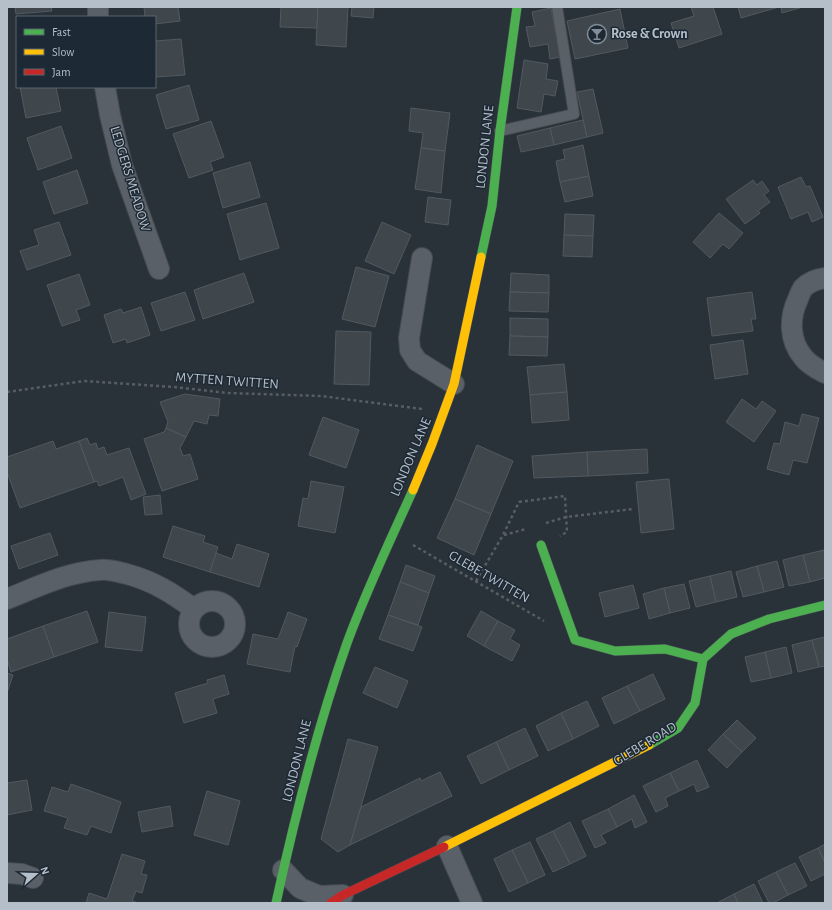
<svg xmlns="http://www.w3.org/2000/svg" width="832" height="910" font-family="'Alegreya Sans',sans-serif">
  <rect width="100%" height="100%" fill="#293139"/>
  <g fill="#3f464c" stroke="#515a61">
    <path d="M15,7H51L52,11L16,14Z"/>
    <path d="M144,7H178L180,21L155,24V17H145Z"/>
    <path d="M281,7H318L317,28L280,27Z"/>
    <path d="M318,7H348L346,47L316,45Z"/>
    <path d="M352,7H374L373,18L351,16Z"/>
    <path d="M691,7H713L722,34L679,48L671,23L694,16Z"/>
    <path d="M738,7H779L741,18Z"/>
    <path d="M781,7H803L782,13Z"/>
    <path d="M551,8L560,57L550,59L548,44L530,47L526,27L535,26L532,12Z"/>
    <path d="M620,9L628,48L575,59L567,21Z"/>
    <path d="M181,39L185,75L155,77V41Z"/>
    <path d="M524,60L548,64L546,79L558,81L555,96L544,94L541,112L517,108Z"/>
    <path d="M189,85L199,120L166,129L156,95Z"/>
    <path d="M20,87H56L61,111L26,118Z"/>
    <path d="M593,89L603,133L587,137L577,92Z"/>
    <path d="M411,108L450,113L445,151L421,148L423,133L409,131Z"/>
    <path d="M583,120L587,137L554,145L550,128Z"/>
    <path d="M211,121L224,157L210,162L213,170L189,178L173,134Z"/>
    <path d="M61,126L72,158L38,170L27,138Z"/>
    <path d="M550,128L554,145L521,152L517,136Z"/>
    <path d="M583,145L589,176L560,182L556,161L565,159L563,150Z"/>
    <path d="M421,148L445,151L441,193L415,189Z"/>
    <path d="M250,162L260,197L223,208L213,173Z"/>
    <path d="M77,170L88,203L54,214L43,182Z"/>
    <path d="M589,176L593,196L565,202L560,182Z"/>
    <path d="M801,177L806,187L810,186L823,217L812,222L808,212L791,219L778,187Z"/>
    <path d="M753,180L757,185L762,181L769,191L764,195L770,202L758,211L760,213L745,224L726,199Z"/>
    <path d="M428,197L451,200L448,225L425,222Z"/>
    <path d="M266,203L279,248L240,260L227,214Z"/>
    <path d="M719,213L743,233L729,249L723,244L710,258L693,242Z"/>
    <path d="M565,214L594,215L593,236L564,235Z"/>
    <path d="M59,222L71,255L27,270L20,251L39,245L34,230Z"/>
    <path d="M382,222L411,235L394,274L365,261Z"/>
    <path d="M564,235L593,236L592,257L563,256Z"/>
    <path d="M356,267L389,276L375,327L342,319Z"/>
    <path d="M244,273L254,302L203,319L194,290Z"/>
    <path d="M511,273L549,275V293L510,292Z"/>
    <path d="M79,274L90,305L76,310L80,320L62,326L47,285Z"/>
    <path d="M185,292L195,320L161,331L151,303Z"/>
    <path d="M510,292L549,293L548,312L509,311Z"/>
    <path d="M752,292L756,319H751L753,331L712,336L707,298Z"/>
    <path d="M141,307L150,335L127,343L126,339L113,343L104,315L121,309L123,313Z"/>
    <path d="M510,318L548,319V337L510,336Z"/>
    <path d="M336,331L371,332L369,385L334,384Z"/>
    <path d="M510,336L548,337L547,356L509,355Z"/>
    <path d="M743,340L748,374L715,379L710,345Z"/>
    <path d="M564,364L567,392L530,395L527,367Z"/>
    <path d="M567,392L569,420L532,423L530,395Z"/>
    <path d="M185,394L220,399L218,416L209,415L207,424L194,421L186,437L166,428L168,422L160,402Z"/>
    <path d="M742,399L756,409L762,401L776,411L754,442L726,422Z"/>
    <path d="M802,414L819,418L807,463L793,460L789,475L767,469L774,443L780,444L785,422L799,426Z"/>
    <path d="M323,417L359,430L346,468L309,455Z"/>
    <path d="M166,428L186,437L180,448L183,456L190,454L198,479L162,491L144,439L164,432Z"/>
    <path d="M87,438L90,445L96,443L98,449L104,447L107,455L129,448L146,494L131,500L123,477L99,486L97,481L94,482L79,441Z"/>
    <path d="M53,441L56,449L79,441L94,482L20,508L7,472V457Z"/>
    <path d="M477,445L513,461L491,514L455,499Z"/>
    <path d="M647,449L648,473L588,476L587,452Z"/>
    <path d="M587,452L588,476L534,478L532,456Z"/>
    <path d="M669,479L674,529L641,533L636,482Z"/>
    <path d="M311,481L344,487L335,533L298,526L303,498L308,499Z"/>
    <path d="M160,495L162,514L145,515L143,497Z"/>
    <path d="M455,499L491,514L474,555L437,538Z"/>
    <path d="M173,526L205,536L203,542L218,547L210,572L163,557Z"/>
    <path d="M50,533L58,555L19,569L11,546Z"/>
    <path d="M237,544L269,554L259,587L210,572L216,553L232,559Z"/>
    <path d="M824,550L825,555V578L810,582L803,555Z"/>
    <path d="M803,555L810,582L789,586L783,560Z"/>
    <path d="M777,561L784,587L764,592L757,566Z"/>
    <path d="M406,565L435,576L429,593L400,582Z"/>
    <path d="M757,566L764,592L743,597L736,572Z"/>
    <path d="M731,571L737,597L716,602L710,576Z"/>
    <path d="M710,576L716,602L696,607L689,581Z"/>
    <path d="M400,582L429,593L418,625L388,615Z"/>
    <path d="M684,584L690,608L670,613L664,588Z"/>
    <path d="M633,585L639,608L605,617L599,593Z"/>
    <path d="M664,588L670,613L649,619L643,594Z"/>
    <path d="M87,611L98,642L54,657L43,626Z"/>
    <path d="M481,611L498,621L484,646L467,636Z"/>
    <path d="M109,612L146,617L142,651L105,647Z"/>
    <path d="M288,612L307,619L297,647L295,646L290,672L247,664L253,634L278,639Z"/>
    <path d="M388,615L422,627L413,651L379,639Z"/>
    <path d="M498,621L515,630L510,639L520,645L512,661L484,646Z"/>
    <path d="M43,626L54,657L11,672L7,659V639Z"/>
    <path d="M825,637V666L819,667L812,640Z"/>
    <path d="M812,640L819,667L798,672L792,645Z"/>
    <path d="M786,647L792,673L771,678L765,652Z"/>
    <path d="M765,652L771,678L751,682L745,657Z"/>
    <path d="M375,667L408,681L397,708L363,693Z"/>
    <path d="M7,673L13,675L7,693Z"/>
    <path d="M653,674L665,699L640,711L627,686Z"/>
    <path d="M224,675L229,694L213,699L217,713L184,723L175,693L208,683L207,680Z"/>
    <path d="M627,686L640,711L614,724L602,698Z"/>
    <path d="M587,701L599,726L573,739L561,713Z"/>
    <path d="M561,713L573,739L548,751L536,726Z"/>
    <path d="M737,720L756,738L742,752L723,734Z"/>
    <path d="M525,728L538,756L509,770L496,742Z"/>
    <path d="M723,734L742,752L727,768L708,750Z"/>
    <path d="M348,739L378,747L350,845L338,852L321,839Z"/>
    <path d="M496,742L509,770L481,784L467,756Z"/>
    <path d="M697,760L709,787L697,792L694,784L679,791L670,773Z"/>
    <path d="M440,772L452,796L350,845L361,807L420,778L421,781Z"/>
    <path d="M670,773L679,791L665,798L668,806L656,812L643,786Z"/>
    <path d="M27,780L32,810L7,815V783Z"/>
    <path d="M71,784L121,802L111,833L91,826L87,835L64,828L68,818L44,811L52,787L68,792Z"/>
    <path d="M207,791L240,801L228,845L194,835Z"/>
    <path d="M634,795L647,822L635,828L632,819L617,827L608,809Z"/>
    <path d="M170,806L173,826L142,832L138,812Z"/>
    <path d="M608,809L617,827L601,835L606,843L595,848L582,821Z"/>
    <path d="M570,822L586,856L570,864L553,831Z"/>
    <path d="M553,831L570,864L553,872L536,839Z"/>
    <path d="M530,842L545,875L528,883L512,850Z"/>
    <path d="M825,844V863L818,848Z"/>
    <path d="M818,848L825,863V874L811,881L799,857Z"/>
    <path d="M512,850L528,883L509,892L494,859Z"/>
    <path d="M122,854L145,861L141,874L147,875L142,893L136,891L132,901L139,903H86L89,893L107,899Z"/>
    <path d="M795,863L807,886L788,895L776,872Z"/>
    <path d="M776,872L788,895L773,903H769L758,881Z"/>
    <path d="M754,884L763,903H738L734,894Z"/>
    <path d="M734,894L738,903H717Z"/>
  </g>
  <g fill="none" stroke-linecap="round" stroke-linejoin="round">
    <defs>
      <path id="lane" d="M500,131L574,114L557,7"/>
      <g id="street">
        <path d="M98,7V17"/>
        <path d="M105,87L110,115L122,165L159,269"/>
        <path d="M422,258L409,338L410,350L417,361L454,384"/>
        <path d="M825,278C817,279 809,282 803,288C801,291 799,296 798,299C789,318 789,340 803,357C808,364 817,369 825,373"/>
        <path d="M7,599C37,587 67,572 100,570C109,569 118,572 127,574C153,581 172,593 194,609"/>
        <circle cx="212" cy="624" r="23"/>
        <path d="M447,846L472,903"/>
        <path d="M283,870L300,888L319,896L343,895"/>
        <path d="M7,873L22,874L33,878"/>
      </g>
      <g id="fast">
        <path d="M481,257L492,206L500,131L517,7"/>
        <path d="M541,545L575,640L615,651L665,649L703,659"/>
        <path d="M649,745L678,728L695,703L703,659L731,634L769,619L825,605"/>
        <path d="M276,903C295,816 317,728 347,643C366,591 390,541 413,490"/>
      </g>
      <g id="slow">
        <path d="M413,490L432,444L454,384L481,257"/>
        <path d="M444,847L649,745"/>
      </g>
      <path id="jam" d="M331,903L343,895L444,847"/>
    </defs>
    <use href="#lane" stroke="#464c52" stroke-width="12"/>
    <use href="#street" stroke="#464c52" stroke-width="22"/>
    <use href="#fast" stroke="#464c52" stroke-width="10"/>
    <use href="#slow" stroke="#464c52" stroke-width="10"/>
    <use href="#jam" stroke="#464c52" stroke-width="10"/>
    <g stroke="#575e63" stroke-width="2.5" stroke-dasharray="3 3" stroke-linecap="butt">
      <path d="M7,392L84,381L174,387L228,393L321,396L422,409"/>
      <path d="M546,523L566,517L633,509"/>
      <path d="M504,535L526,529"/>
      <path d="M413,545L544,621"/>
      <path d="M476,581L503,535L519,502L565,496L567,532L560,536"/>
    </g>
    <use href="#lane" stroke="#5a6067" stroke-width="10"/>
    <use href="#street" stroke="#5a6067" stroke-width="20"/>
    <use href="#fast" stroke="#4caf50" stroke-width="9"/>
    <use href="#slow" stroke="#ffc107" stroke-width="9"/>
    <use href="#jam" stroke="#c62828" stroke-width="9"/>
  </g>
  <defs>
    <symbol id="bar-ring" viewBox="-11 -11 22 22"><circle r="9.5" fill="#1d2934" stroke="#838d97" stroke-width="1.5"/><path d="M-6-5H6L.8 .8V4.5H3.5V6h-7V4.5H-.8V.8Z" fill="#838d97"/></symbol>
  </defs>
  <g fill-rule="evenodd">
    <use href="#bar-ring" x="586" y="23" width="22" height="22"/>
  </g>
  <g text-anchor="middle" dominant-baseline="central" stroke-width="3" stroke-linejoin="round" paint-order="stroke">
    <g font-size="14" font-weight="bold" fill="#b4bfca" stroke="#1d2934" text-anchor="start">
      <text x="611" y="34">Rose &amp; Crown</text>
    </g>
    <g font-size="14" fill="#b4bfca" stroke="#1d2934">
      <text transform="translate(485 147) rotate(-84)">LONDON LANE</text>
      <text transform="translate(130 179) rotate(73)">LEDGERS MEADOW</text>
      <text transform="translate(227 381) rotate(4)">MYTTEN TWITTEN</text>
      <text transform="translate(411 457) rotate(-67)">LONDON LANE</text>
      <text transform="translate(489 577) rotate(30)">GLEBE TWITTEN</text>
      <text transform="translate(645 744) rotate(-31)">GLEBE ROAD</text>
      <text transform="translate(297 761) rotate(-76)">LONDON LANE</text>
    </g>
  </g>
  <rect width="832" height="910" fill="none" stroke="#b4bfca" stroke-width="16"/>
  <rect x="16" y="16" width="140" height="72" fill="#1d2934" stroke="#596570"/>
  <rect x="24" y="29" width="20" height="6" fill="#4caf50" stroke="#596570"/>
  <text x="52" y="36" font-size="12" fill="#b4bfca">Fast</text>
  <rect x="24" y="49" width="20" height="6" fill="#ffc107" stroke="#596570"/>
  <text x="52" y="56" font-size="12" fill="#b4bfca">Slow</text>
  <rect x="24" y="69" width="20" height="6" fill="#c62828" stroke="#596570"/>
  <text x="52" y="76" font-size="12" fill="#b4bfca">Jam</text>
  <g transform="translate(36 874) rotate(70)" stroke="#1d2934" stroke-width="3" paint-order="stroke">
  <path d="M0-3L7 15L0 10L-7 15Z" fill="#b4bfca"/>
  <text y="-6" font-size="11" font-weight="bold" text-anchor="middle" fill="#b4bfca">N</text>
  </g>
</svg>
